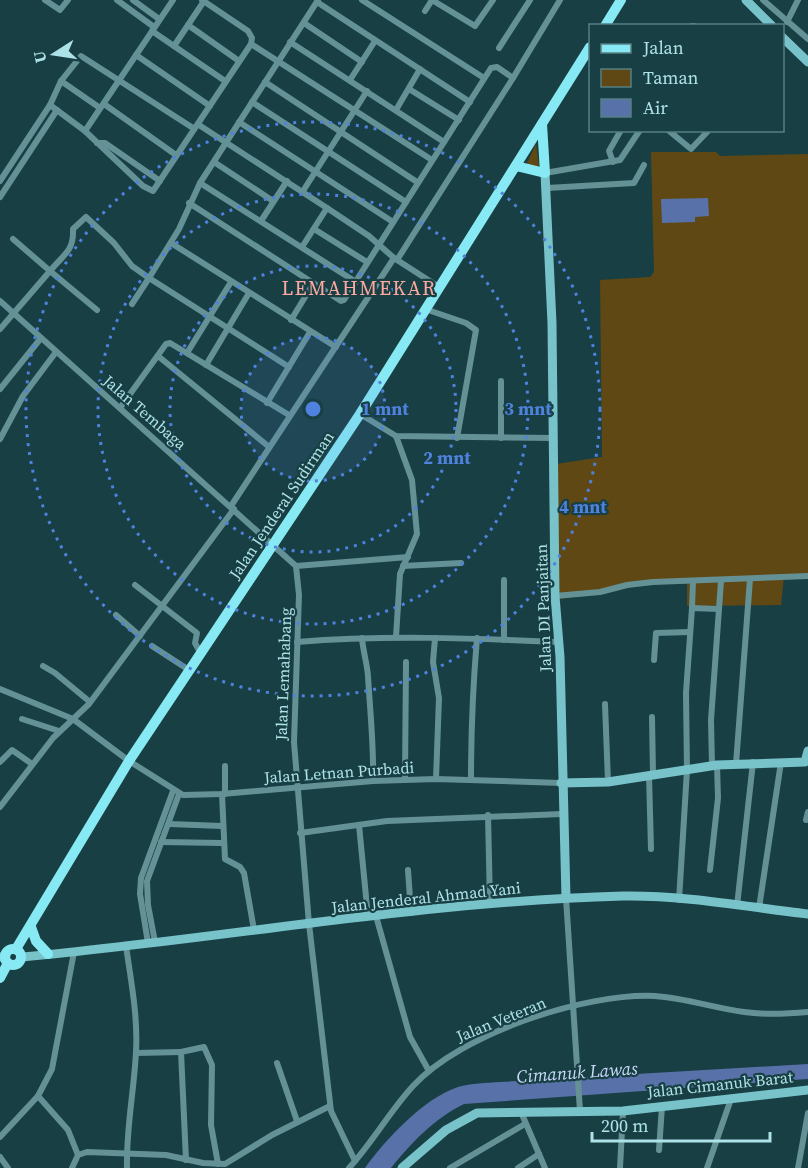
<svg xmlns="http://www.w3.org/2000/svg" width="808" height="1168" font-family="'Source Serif 4',serif">
  <rect width="100%" height="100%" fill="#183f43"/>
  <g fill="#5f4813">
    <path d="M536,144L539,165L537,168L526,165Z"/>
    <path d="M651,152H716L720,156L808,154V576L784,577L781,605L687,606V583L636,585L607,593L559,599L556,464L602,457L600,280L650,277L654,272Z"/>
  </g>
  <g fill="#5871a8">
    <path d="M708,198L709,216L695,217V222L662,223L661,199Z"/>
    <path d="M808,1064V1079L464,1104C435,1118 411,1143 391,1168H365C385,1140 424,1098 458,1087C471,1083 486,1083 500,1082Z"/>
  </g>
  <g fill="none" stroke-linecap="round" stroke-linejoin="round">
    <g stroke="#649195" stroke-width="6">
      <path d="M45,0L60,10L68,0"/>
      <path d="M117,0L154,27"/>
      <path d="M133,0L159,19"/>
      <path d="M362,0L484,78"/>
      <path d="M432,0L475,26L493,0"/>
      <path d="M763,0L808,39"/>
      <path d="M317,2L470,102"/>
      <path d="M425,11L432,0"/>
      <path d="M787,22L798,0"/>
      <path d="M304,23L362,62"/>
      <path d="M188,25L239,61"/>
      <path d="M692,26H694"/>
      <path d="M152,31L225,81"/>
      <path d="M290,42L444,142"/>
      <path d="M251,44L432,160"/>
      <path d="M174,46L204,1"/>
      <path d="M499,48L530,0"/>
      <path d="M136,55L210,106"/>
      <path d="M513,78L560,0"/>
      <path d="M350,80L375,41"/>
      <path d="M61,81L100,108"/>
      <path d="M265,82L417,182"/>
      <path d="M409,89L459,120"/>
      <path d="M252,102L406,202"/>
      <path d="M104,104L176,155"/>
      <path d="M50,105L85,131L173,0"/>
      <path d="M396,110L420,69"/>
      <path d="M239,122L393,222"/>
      <path d="M199,125L327,208L369,236L394,258L439,287"/>
      <path d="M668,130L691,149L709,130"/>
      <path d="M85,131L143,186L153,191L251,44L252,38L248,31L202,0"/>
      <path d="M97,143H105L160,181"/>
      <path d="M214,162L273,201"/>
      <path d="M613,162L609,151L621,130"/>
      <path d="M545,173L620,160L640,130"/>
      <path d="M0,181L50,105L61,81L81,56L193,128"/>
      <path d="M200,183L356,282"/>
      <path d="M547,188L634,183L644,165"/>
      <path d="M303,191L367,91"/>
      <path d="M0,197L57,110"/>
      <path d="M189,203L341,301L344,300L491,68L497,67L513,78L397,260"/>
      <path d="M261,221L287,181"/>
      <path d="M314,229L367,262"/>
      <path d="M171,243L336,347"/>
      <path d="M302,247L327,208"/>
      <path d="M0,301L296,566L299,595L294,742L309,924L331,1111L355,1161"/>
      <path d="M425,309L466,323L476,330L457,438"/>
      <path d="M97,310L50,271C64,254 74,251 73,229L86,217L114,243L132,266L149,278L132,304"/>
      <path d="M291,320L313,284"/>
      <path d="M0,329L50,271L13,239"/>
      <path d="M187,353L231,282"/>
      <path d="M158,356L268,446"/>
      <path d="M206,365L249,293"/>
      <path d="M289,367L149,278L179,229L200,183L318,0"/>
      <path d="M501,381V438"/>
      <path d="M0,389L41,338"/>
      <path d="M267,403L310,332"/>
      <path d="M120,408L166,344L170,343L289,415"/>
      <path d="M360,414L396,436L554,438"/>
      <path d="M396,436L412,480L417,534L400,574L396,637"/>
      <path d="M0,439L23,396L56,352"/>
      <path d="M231,506L394,258"/>
      <path d="M296,566L408,557"/>
      <path d="M403,566L461,563"/>
      <path d="M504,580V640"/>
      <path d="M135,585L197,633L195,643L200,652"/>
      <path d="M555,596L600,592L627,585L653,582L808,576"/>
      <path d="M692,608L693,581"/>
      <path d="M116,615L140,636"/>
      <path d="M362,638C363,651 367,663 368,676C370,711 374,745 373,781"/>
      <path d="M435,638L433,662L439,698L436,779"/>
      <path d="M297,642C384,635 471,638 558,642"/>
      <path d="M152,646L189,670"/>
      <path d="M654,660L656,633L690,632"/>
      <path d="M43,666L55,673L90,702"/>
      <path d="M0,689L73,719L129,761L183,795L222,794L373,781L436,779L561,783"/>
      <path d="M605,704L608,782"/>
      <path d="M652,717L653,774"/>
      <path d="M22,719L59,731"/>
      <path d="M0,762L12,750L32,764"/>
      <path d="M736,764L750,579"/>
      <path d="M712,765L711,720L721,581"/>
      <path d="M225,766V794"/>
      <path d="M649,775L651,849"/>
      <path d="M471,779C471,732 473,685 477,638"/>
      <path d="M405,780L406,662"/>
      <path d="M222,794L225,859L240,867L244,873L254,930"/>
      <path d="M0,807L53,738L89,704L234,509"/>
      <path d="M488,815L490,904"/>
      <path d="M806,820L808,812"/>
      <path d="M169,824L222,826"/>
      <path d="M359,825L368,917"/>
      <path d="M300,833L387,821L562,814"/>
      <path d="M161,842L222,843"/>
      <path d="M408,870L411,913"/>
      <path d="M710,870L718,798L717,765"/>
      <path d="M566,898L580,1111"/>
      <path d="M679,900L687,770L686,693L692,608L719,609"/>
      <path d="M737,906L753,762"/>
      <path d="M759,908L781,762"/>
      <path d="M376,916L410,1037L429,1071"/>
      <path d="M155,942L148,905L147,881L179,794"/>
      <path d="M148,943L140,894L141,878L173,791"/>
      <path d="M126,946C131,981 138,1016 136,1052C134,1091 126,1129 127,1168"/>
      <path d="M74,952L52,1069L38,1096L68,1130L78,1155"/>
      <path d="M136,1053L181,1052"/>
      <path d="M277,1063L297,1121"/>
      <path d="M521,1112L545,1168"/>
      <path d="M0,1137L38,1096"/>
      <path d="M659,1150L662,1106"/>
      <path d="M0,1157L8,1168"/>
      <path d="M186,1160L181,1052L204,1047L212,1065L211,1125L218,1164"/>
      <path d="M72,1168L78,1155L87,1152L166,1155L203,1163L225,1164L272,1135L330,1106"/>
      <path d="M349,1168C372,1143 390,1111 413,1086C462,1033 584,993 655,996C685,998 714,1008 744,1012C765,1015 787,1014 808,1012"/>
      <path d="M450,1168L525,1124"/>
      <path d="M518,1168L539,1154"/>
      <path d="M620,1168L623,1111"/>
      <path d="M707,1168L731,1099"/>
      <path d="M798,1168L808,1113"/>
    </g>
    <g stroke="#78c2ca" stroke-width="9">
      <path d="M746,0L772,26"/>
      <path d="M782,37L808,62"/>
      <path d="M545,173L552,323L555,596L560,657L566,898"/>
      <path d="M561,783L608,782L717,765L805,762L808,751"/>
      <path d="M0,957L6,956"/>
      <path d="M22,957C221,939 423,901 623,896C684,895 747,907 808,914"/>
      <path d="M402,1168L446,1130L477,1113L623,1111L808,1090"/>
    </g>
    <g stroke="#87e9f3" stroke-width="10">
      <path d="M605,26L621,0"/>
      <path d="M516,166L545,173L542,124"/>
      <path d="M31,927L36,941L48,954"/>
      <path d="M16,949L129,761L360,414L590,47"/>
      <circle cx="13" cy="957" r="8"/>
      <path d="M0,978L8,963"/>
    </g>
  </g>
  <circle cx="313" cy="409" r="72" fill="#4f82de" fill-opacity=".12"/>
  <g fill="none" stroke="#4f82de" stroke-width="3" stroke-dasharray="3 6">
    <circle cx="313" cy="409" r="72"/>
    <circle cx="313" cy="409" r="143"/>
    <circle cx="313" cy="409" r="215"/>
    <circle cx="313" cy="409" r="287"/>
  </g>
  <g text-anchor="middle" dominant-baseline="central" stroke-width="4.5" stroke-linejoin="round" paint-order="stroke">
    <g font-size="16" fill="#ade2e8" stroke="#183f43">
      <text transform="translate(145 412) rotate(41)">Jalan Tembaga</text>
      <text transform="translate(281 505) rotate(-56)">Jalan Jenderal Sudirman</text>
      <text transform="translate(543 608) rotate(-92)">Jalan DI Panjaitan</text>
      <text transform="translate(283 674) rotate(-88)">Jalan Lemahabang</text>
      <text transform="translate(339 772) rotate(-4)">Jalan Letnan Purbadi</text>
      <text transform="translate(426 897) rotate(-6)">Jalan Jenderal Ahmad Yani</text>
      <text transform="translate(501 1019) rotate(-22)">Jalan Veteran</text>
      <text transform="translate(720 1084) rotate(-6)">Jalan Cimanuk Barat</text>
    </g>
    <g font-size="18" font-style="italic" fill="#c8d9f9" stroke="#183f43">
      <text transform="translate(577 1072) rotate(-4)">Cimanuk Lawas</text>
    </g>
    <g font-size="20" letter-spacing="1.5" fill="#fda9a2" stroke="#183f43">
      <text x="359" y="288">LEMAHMEKAR</text>
    </g>
  </g>
  <circle cx="313" cy="409" r="9" fill="#4f82de" stroke="#183f43" stroke-width="3"/>
  <g font-size="18" text-anchor="middle" font-weight="bold" fill="#4f82de" stroke="#183f43" stroke-width="4.5" stroke-linejoin="round" paint-order="stroke">
    <text x="385" y="415">1 mnt</text>
    <text x="528" y="415">3 mnt</text>
    <text x="447" y="464">2 mnt</text>
    <text x="583" y="513">4 mnt</text>
  </g>
  <rect x="589" y="24" width="195" height="108" fill="#183f43" stroke="#548085" stroke-width="1.5"/>
  <rect x="601" y="44" width="30" height="9" fill="#87e9f3" stroke="#548085" stroke-width="1.5"/>
  <text x="643" y="54" font-size="18" fill="#ade2e8">Jalan</text>
  <rect x="601" y="69" width="30" height="18" fill="#5f4813" stroke="#548085" stroke-width="1.5"/>
  <text x="643" y="84" font-size="18" fill="#ade2e8">Taman</text>
  <rect x="601" y="99" width="30" height="18" fill="#5871a8" stroke="#548085" stroke-width="1.5"/>
  <text x="643" y="114" font-size="18" fill="#ade2e8">Air</text>
  <g transform="translate(54 54) rotate(258)" stroke="#183f43" stroke-width="4.5" paint-order="stroke">
  <path d="M0-4.5L10 22L0 15L-10 22Z" fill="#ade2e8"/>
  <text y="-9" font-size="16" font-weight="bold" text-anchor="middle" fill="#ade2e8">U</text>
  </g>
  <path d="M592 1132v9h178v-9" fill="none" stroke="#ade2e8" stroke-width="3"/>
  <text x="601" y="1132" font-size="18" fill="#ade2e8" stroke="#183f43" stroke-width="4.5" paint-order="stroke">200 m</text>
</svg>
